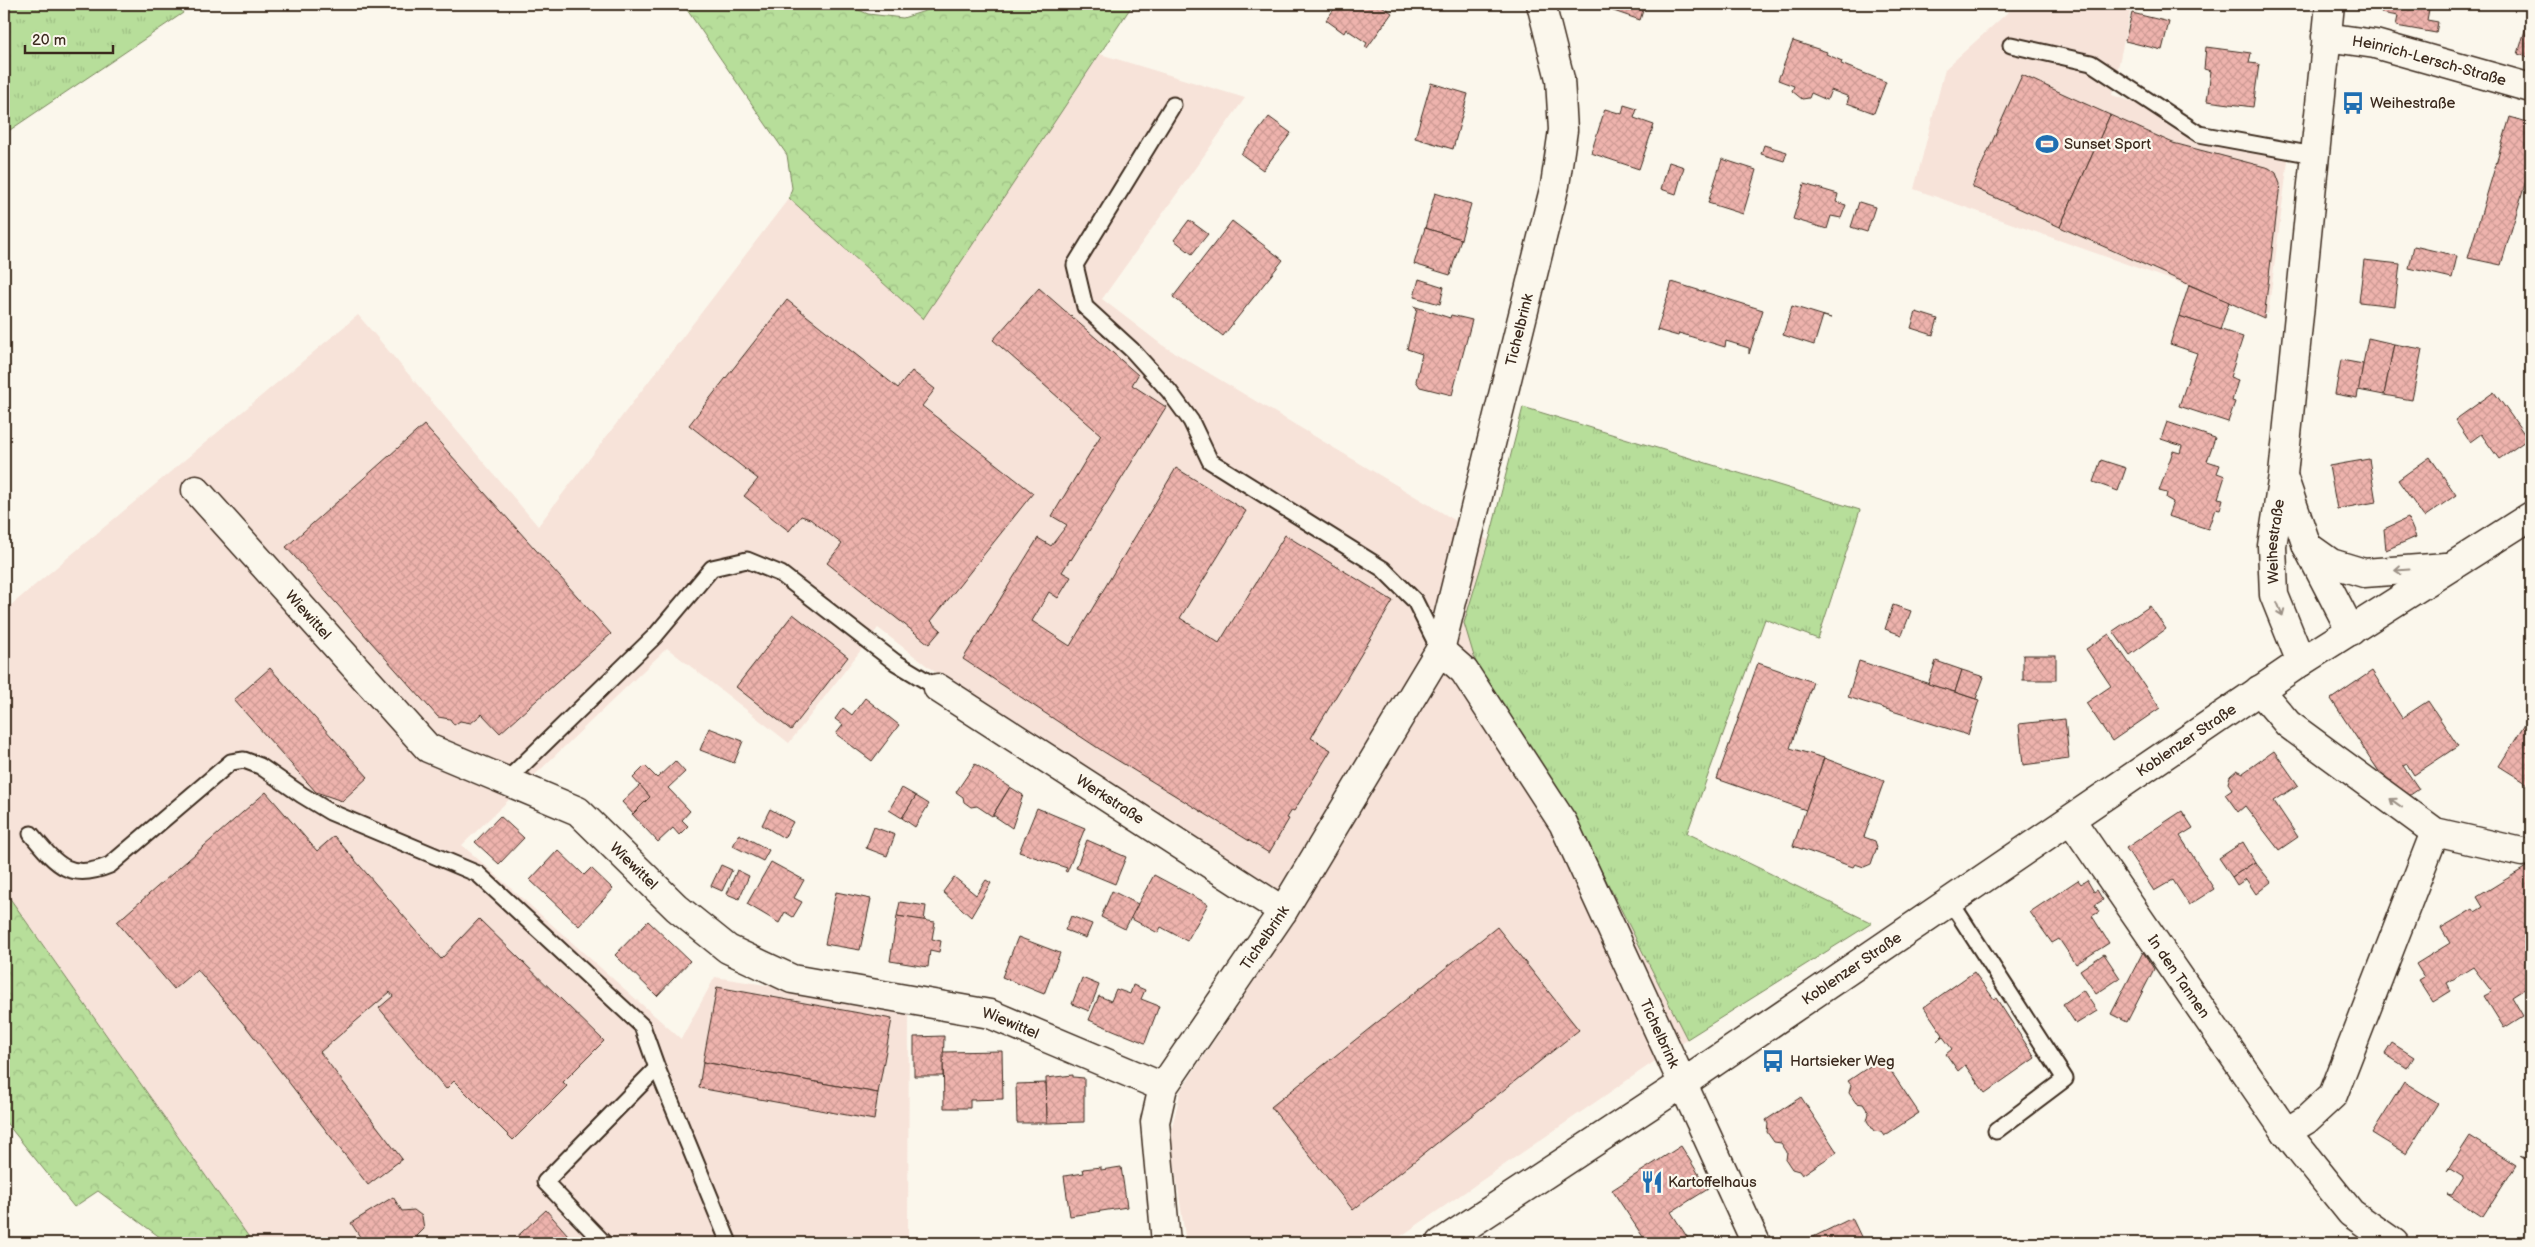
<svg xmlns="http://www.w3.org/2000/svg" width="2535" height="1247" font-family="'Balsamiq Sans',sans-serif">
  <defs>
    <pattern id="grass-tufts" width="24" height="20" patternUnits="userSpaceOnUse" patternTransform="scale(1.25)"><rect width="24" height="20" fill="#b7de9a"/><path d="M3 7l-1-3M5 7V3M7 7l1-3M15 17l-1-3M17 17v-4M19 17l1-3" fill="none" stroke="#9ebf84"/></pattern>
    <pattern id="forest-crowns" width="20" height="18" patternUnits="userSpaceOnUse" patternTransform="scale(1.25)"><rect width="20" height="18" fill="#b7de9a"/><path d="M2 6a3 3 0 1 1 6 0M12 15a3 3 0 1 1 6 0" fill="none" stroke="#9ebf84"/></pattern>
    <pattern id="building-cross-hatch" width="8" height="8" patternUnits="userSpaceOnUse" patternTransform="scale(1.25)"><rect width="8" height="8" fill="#eeb3ad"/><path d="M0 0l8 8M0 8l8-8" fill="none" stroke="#cd9a94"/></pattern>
  </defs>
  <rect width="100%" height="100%" fill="#fbf7ec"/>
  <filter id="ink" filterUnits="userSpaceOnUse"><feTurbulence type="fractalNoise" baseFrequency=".02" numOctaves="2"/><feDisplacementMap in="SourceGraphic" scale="10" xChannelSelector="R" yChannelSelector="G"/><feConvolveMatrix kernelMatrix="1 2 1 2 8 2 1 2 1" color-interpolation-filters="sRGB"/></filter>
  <g filter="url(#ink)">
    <g fill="#f7e3d9">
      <path d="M2017,4H2132L2112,95L2289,153L2268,314L1914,189L1945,69Z"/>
      <path d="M1100,54L1245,98L1102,299L1162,345L1488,540L1464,623L1575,819L1687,1039L1391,1243H1186L1170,1135L1181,1090L1303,908L948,682L878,628L789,743L667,648L462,845L681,1039L715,977L909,1008L908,1243H253L4,890V611L358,315L538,526L789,198L923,318Z"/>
    </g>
    <g fill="url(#grass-tufts)" stroke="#79845c">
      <path d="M4,4H177L183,13L4,134Z"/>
      <path d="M1523,407L1860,510L1818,639L1765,619L1687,833L1872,923L1687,1039L1575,819L1476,663L1464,623L1490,537Z"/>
    </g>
    <g fill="url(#forest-crowns)" stroke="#79845c">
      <path d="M683,4H845L868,14L903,18L947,4H1133L923,319L789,198L792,188L787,155Z"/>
      <path d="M4,890L253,1243H164L165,1241L98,1191L74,1207L4,1120Z"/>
    </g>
    <g fill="url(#building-cross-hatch)" stroke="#3b2a1e">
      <path d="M1338,4H1379L1392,13L1367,48L1365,47L1367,43L1346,29L1344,33L1326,20Z"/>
      <path d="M1597,4H1645L1640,20L1596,5Z"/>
      <path d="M1881,4H1896L1894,9Z"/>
      <path d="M2216,4H2238L2237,9Z"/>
      <path d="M2382,4H2430L2427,20L2438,22L2436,33L2396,26L2398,16L2381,13Z"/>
      <path d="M2531,10V58L2518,54Z"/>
      <path d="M2132,13L2169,22L2162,50L2125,41Z"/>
      <path d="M1793,41L1827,52L1826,54L1842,61L1841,64L1886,82L1874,113L1847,103L1849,97L1831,90L1827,100L1811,93L1809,98L1802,99L1792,91L1794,86L1778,80Z"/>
      <path d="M2206,47L2251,53L2249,63L2259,64L2253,107L2207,101L2211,71L2204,69Z"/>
      <path d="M2022,75L2110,115L2060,227L1972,187Z"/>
      <path d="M1431,83L1468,94L1453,149L1415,138Z"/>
      <path d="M1624,105L1637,109L1634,118L1654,125L1639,169L1591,153L1605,109L1622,114Z"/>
      <path d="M2110,115L2173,143L2269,168L2276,173L2280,184L2264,318L2060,227Z"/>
      <path d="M1269,117L1291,133L1263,170L1241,154Z"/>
      <path d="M2510,117L2531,123V164L2501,265L2468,258Z"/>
      <path d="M1764,145L1787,152L1784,161L1761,154Z"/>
      <path d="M1722,159L1756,170L1743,214L1708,203Z"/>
      <path d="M1669,162L1684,167L1676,194L1661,189Z"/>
      <path d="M1804,184L1838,194L1836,202L1846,205L1841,218L1831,216L1827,229L1793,219Z"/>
      <path d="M1435,193L1471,204L1461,239L1425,228Z"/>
      <path d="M1859,202L1875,207L1867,232L1851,227Z"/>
      <path d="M1189,220L1208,234L1192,254L1174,240Z"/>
      <path d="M1232,221L1283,260L1223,336L1173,297Z"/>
      <path d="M1425,228L1461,239L1450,275L1414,264Z"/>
      <path d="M2414,246L2457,256L2452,278L2409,268Z"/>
      <path d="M2364,260L2400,264L2395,306L2359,302Z"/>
      <path d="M1419,279L1444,287L1440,304L1414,297Z"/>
      <path d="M1672,282L1763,310L1749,354V348L1726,341L1725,347L1679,333L1678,336L1657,330Z"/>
      <path d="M2189,285L2229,302L2220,330L2179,316Z"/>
      <path d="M1039,288L1138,375L1132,385L1166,407L1071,560L1070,559L1062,572L1071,577L1058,598L1049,592L1032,621L1070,646L1176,468L1246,511L1180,618L1219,643L1285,535L1393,601L1311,738L1331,750L1294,811L1292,810L1287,818L1289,819L1269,853L1104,752L963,659L1038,538L1051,546L1067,525L1052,516L1101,435L993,340Z"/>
      <path d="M787,300L898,388L912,371L935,389L922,406L1033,493L931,621L941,630L929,644L827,563L842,544L810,519L801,516L789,531L744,496L758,479L689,425Z"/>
      <path d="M1413,306L1450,318L1451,315L1472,320L1452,395L1420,387L1416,381L1422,354L1407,349L1417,309Z"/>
      <path d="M1792,306L1831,318L1823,316L1814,345L1783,335Z"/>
      <path d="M1916,312L1938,319L1933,335L1911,328Z"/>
      <path d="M2179,316L2243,337L2230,377L2238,380L2232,401L2235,402L2228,422L2179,406L2197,353L2170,344Z"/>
      <path d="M2368,338L2394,344L2384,395L2358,390Z"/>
      <path d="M2394,344L2422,349L2412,400L2384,395Z"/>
      <path d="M2341,360L2363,364L2357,398L2335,394Z"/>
      <path d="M2494,392L2528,439L2499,459L2481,434L2470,442L2455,420Z"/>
      <path d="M2167,422L2215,438L2207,461L2220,465L2217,473L2225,476L2218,498L2223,499L2220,510L2215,509L2208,529L2168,516L2173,502L2166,498L2167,493L2159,491L2173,451L2180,453L2182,446L2161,439Z"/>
      <path d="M424,425L611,634L500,733L482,714L471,723L460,721L454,725L450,719L438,717L286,547Z"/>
      <path d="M2430,457L2456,495L2424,517L2398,480Z"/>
      <path d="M2369,459L2376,502L2337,509L2329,466Z"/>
      <path d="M2101,460L2126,468L2118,491L2093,482Z"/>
      <path d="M2408,518L2416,537L2386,550L2384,529Z"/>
      <path d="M1893,605L1911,611L1902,635L1885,629Z"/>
      <path d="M2150,606L2166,629L2130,655L2113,631Z"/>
      <path d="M793,614L848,657L791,730L736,687Z"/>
      <path d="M2109,634L2160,708L2112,741L2086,703L2111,686L2086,649Z"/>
      <rect x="2023" y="655" width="33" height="25"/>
      <path d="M1859,661L1979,700L1968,735L1848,697Z"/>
      <path d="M1936,661L1962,670L1955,692L1928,684Z"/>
      <path d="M1758,663L1813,682L1790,748L1824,758L1806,810L1717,779Z"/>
      <path d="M270,668L368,777L342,801L316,792L234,700Z"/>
      <path d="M1962,670L1984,677L1976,699L1955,692Z"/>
      <path d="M2372,671L2402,718L2428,701L2458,746L2414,775L2407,764L2403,766L2419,789L2406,798L2388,785L2331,699Z"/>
      <path d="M865,698L899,725L872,761L836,734L843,725L835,719L843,708L852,715Z"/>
      <path d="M2065,719L2069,759L2023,765L2019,724Z"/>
      <path d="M2526,723L2531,727V786L2499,766Z"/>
      <path d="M709,728L743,741L734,763L700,750Z"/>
      <path d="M2274,751L2298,785L2274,801L2298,837L2279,850L2245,806L2238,812L2225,794L2232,789L2228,783L2230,776L2237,770L2243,773Z"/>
      <path d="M1824,758L1884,781L1864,837L1875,841L1877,847L1871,864L1864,867L1855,864L1853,867L1793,846Z"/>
      <path d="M675,761L685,772L668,788L690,811L682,820L688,826L679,835L673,828L658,842L632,814L650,797L633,778L645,766L657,778Z"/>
      <path d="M975,764L1010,787L992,816L977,806L971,807L964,802L963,797L956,792Z"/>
      <path d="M640,785L650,797L633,814L622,802Z"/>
      <path d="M1010,787L1023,795L1012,828L993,815Z"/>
      <path d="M902,788L916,796L902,818L889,810Z"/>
      <path d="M266,792L317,851L334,836L441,959L479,919L604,1041L563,1082L567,1086L513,1140L454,1081L446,1089L379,1008L393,996L390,992L320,1052L402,1159L368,1185L247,1028L197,969L174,989L117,922Z"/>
      <path d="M916,796L929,804L915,827L902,818Z"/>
      <path d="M1037,808L1085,828L1067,872L1065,871L1067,868L1019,852Z"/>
      <path d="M770,809L793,822L784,838L762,825Z"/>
      <path d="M2182,811L2193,828L2180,836L2214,889L2189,905L2173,880L2154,891L2126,848Z"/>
      <path d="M500,816L524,838L499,864L475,842Z"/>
      <path d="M874,827L895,835L887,856L866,848Z"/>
      <path d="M739,834L769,850L763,861L733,846Z"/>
      <path d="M1087,840L1126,857L1115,884L1076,868Z"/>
      <path d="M2243,842L2255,862L2232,877L2219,858Z"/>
      <path d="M558,850L584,875L591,868L613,889L579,926L530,880Z"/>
      <path d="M771,862L804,880L794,898L802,902L793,917L785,912L779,923L747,904Z"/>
      <path d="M2255,862L2271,882L2256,894L2246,879L2237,885L2232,877Z"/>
      <path d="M2531,864V985L2512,997L2523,1016L2504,1028L2484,996L2492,992L2473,967L2447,983L2451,991L2433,1002L2419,980L2424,977L2416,964L2450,943L2441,928L2473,909L2475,912L2483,907L2477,897Z"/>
      <path d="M721,865L732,870L722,891L711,886Z"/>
      <path d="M737,870L749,876L739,899L727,894Z"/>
      <path d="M1154,875L1208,904L1187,941L1161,927L1158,933L1130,918Z"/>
      <path d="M954,877L976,895L986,880L991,883L971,917L943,892Z"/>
      <path d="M2078,880L2081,884L2087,880L2094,892L2097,890L2103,900L2095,905L2099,912L2092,916L2109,943L2076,964L2059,939L2052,943L2030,912Z"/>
      <path d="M1112,891L1138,904L1125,929L1101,917Z"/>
      <path d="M836,892L871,899L860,950L825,944Z"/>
      <path d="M900,902L926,906L924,921L897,916Z"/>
      <path d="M897,916L935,922L932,939L941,941L939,952L930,950L928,967L890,961Z"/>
      <path d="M1071,916L1092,924L1086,938L1065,930Z"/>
      <path d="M648,921L690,961L657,996L615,955Z"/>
      <path d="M1497,927L1579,1030L1353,1210L1271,1107Z"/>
      <path d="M1018,937L1060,953L1044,994L1002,977Z"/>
      <path d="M2143,952L2154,969L2127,1022L2111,1014Z"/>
      <path d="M2104,954L2120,978L2096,994L2080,970Z"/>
      <path d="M1974,972L1994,999L1996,998L2035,1058L1985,1093L1965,1065L1958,1071L1946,1054L1952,1049L1943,1037L1937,1041L1943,1035L1924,1007Z"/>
      <path d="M1082,978L1099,985L1089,1011L1072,1004Z"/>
      <path d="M1133,985L1145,990L1141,999L1159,1006L1145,1043L1089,1020L1099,996L1111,1001L1116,989L1130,994Z"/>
      <path d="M717,987L892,1019L878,1093L703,1062Z"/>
      <path d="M2083,990L2097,1011L2076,1024L2063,1004Z"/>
      <path d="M944,1036L943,1076H914V1037Z"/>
      <path d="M2392,1043L2414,1057L2407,1068L2385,1054Z"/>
      <path d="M1002,1051L1003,1099L970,1100V1108H944L943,1052Z"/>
      <path d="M1882,1058L1919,1113L1884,1136L1881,1132L1874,1131L1867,1121L1869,1113L1863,1104L1856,1103L1849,1093L1851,1085L1848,1081Z"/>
      <path d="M703,1062L878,1093L874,1120L699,1088Z"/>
      <path d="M1073,1075V1077L1084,1078V1122L1047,1123L1046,1078Z"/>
      <path d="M2404,1082L2438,1103L2406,1154L2372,1133Z"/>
      <path d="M1046,1083L1047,1123H1017L1016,1084Z"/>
      <path d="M1801,1097L1837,1152L1802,1175L1799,1171L1792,1169L1786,1160L1787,1152L1781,1143L1774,1142L1767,1132L1768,1124L1766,1120Z"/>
      <path d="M2470,1136L2516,1165L2483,1217L2447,1194L2452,1195L2463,1177L2450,1169L2447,1172Z"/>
      <path d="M1681,1146L1708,1189L1671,1212L1691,1243H1647L1612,1190Z"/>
      <path d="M2531,1152V1163L2520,1156L2527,1159Z"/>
      <path d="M1101,1167V1170L1121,1167L1127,1207L1070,1216L1064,1176L1084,1173L1083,1169Z"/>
      <path d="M393,1197L402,1211L414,1210L422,1216L424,1229L417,1236L421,1243H364L351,1223Z"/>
      <path d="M546,1210L575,1243H510Z"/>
      <path d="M1852,1218L1864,1243H1806L1805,1241Z"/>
    </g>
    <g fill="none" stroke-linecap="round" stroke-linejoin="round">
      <defs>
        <g id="lane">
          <path d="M2011,45L2091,63L2199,134L2314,155"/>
          <path d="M1173,105L1075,265L1085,307L1132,350L1169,391L1191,421L1210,461L1383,569L1415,601L1439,649"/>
          <path d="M507,780L655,636L712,568L747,560L781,574L895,662L938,688"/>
          <path d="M31,834C56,864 69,882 110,865L231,762L244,760L260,766L302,795L330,812L478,874L642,1026L657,1068L729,1243"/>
          <path d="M1950,901L2065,1079L1996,1131"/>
          <path d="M604,1243L545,1182L657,1068"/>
        </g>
        <g id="street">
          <path id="s1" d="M2326,37L2375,44L2531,88"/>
          <path id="s2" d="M196,490L428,748L578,811L677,908L728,949L792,979L990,1014L1163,1087"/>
          <path id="s3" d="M1440,650L1464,671L1563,823L1756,1243"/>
          <path id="s4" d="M938,688L1283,911"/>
          <path d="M2259,690L2288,724L2435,832L2522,852"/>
          <path id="s5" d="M2071,820L2286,1132L2351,1213L2394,1243"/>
          <path d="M2286,1132L2306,1120L2333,1095L2435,832"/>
          <path id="s6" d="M1166,1243L1155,1122L1163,1087L1283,911L1440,650L1555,185L1563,130L1560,79L1541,4"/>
        </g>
        <g id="secondary">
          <path d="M2284,479L2307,546L2351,631"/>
          <path d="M2307,546L2331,563L2364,573L2446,567"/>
          <path id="s7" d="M2301,662L2274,595L2272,546L2283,475L2330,4"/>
          <path id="s8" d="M1441,1243L1682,1084L2301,662L2531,516"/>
        </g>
      </defs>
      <use href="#lane" stroke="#3b2a1e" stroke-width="19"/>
      <use href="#street" stroke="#3b2a1e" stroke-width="31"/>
      <use href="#secondary" stroke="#3b2a1e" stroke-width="31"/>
      <use href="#lane" stroke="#fbf7ec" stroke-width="15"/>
      <use href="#street" stroke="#fbf7ec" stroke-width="28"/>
      <use href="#secondary" stroke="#fbf7ec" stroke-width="28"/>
    </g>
    <defs><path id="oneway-shaft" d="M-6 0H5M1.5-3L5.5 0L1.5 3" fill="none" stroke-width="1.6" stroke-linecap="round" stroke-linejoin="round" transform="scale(1.25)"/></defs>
    <g stroke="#9b9085">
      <use href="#oneway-shaft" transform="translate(2402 570) rotate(176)"/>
      <use href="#oneway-shaft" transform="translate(2280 609) rotate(68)"/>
      <use href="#oneway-shaft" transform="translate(2396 803) rotate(-144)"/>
    </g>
  </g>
  <defs>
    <symbol id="bus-bare" viewBox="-9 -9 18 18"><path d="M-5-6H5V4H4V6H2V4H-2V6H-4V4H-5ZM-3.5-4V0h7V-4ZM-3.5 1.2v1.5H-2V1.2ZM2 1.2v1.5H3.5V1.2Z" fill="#1f6fb2" stroke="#fbf7ec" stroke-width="2.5" paint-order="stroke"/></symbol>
    <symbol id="stadium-bare" viewBox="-9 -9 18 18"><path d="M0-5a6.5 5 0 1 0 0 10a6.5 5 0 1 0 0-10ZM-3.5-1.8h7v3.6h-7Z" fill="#1f6fb2" stroke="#fbf7ec" stroke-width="2.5" paint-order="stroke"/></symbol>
    <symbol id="restaurant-bare" viewBox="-9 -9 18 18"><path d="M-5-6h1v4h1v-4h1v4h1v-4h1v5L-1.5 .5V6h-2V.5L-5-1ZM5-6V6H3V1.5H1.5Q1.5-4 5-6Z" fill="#1f6fb2" stroke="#fbf7ec" stroke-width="2.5" paint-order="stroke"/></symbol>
  </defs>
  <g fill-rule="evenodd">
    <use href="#bus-bare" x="2337" y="87" width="32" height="32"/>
    <use href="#stadium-bare" x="2031" y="128" width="32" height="32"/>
    <use href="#bus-bare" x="1757" y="1045" width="32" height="32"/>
    <use href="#restaurant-bare" x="1636" y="1166" width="32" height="32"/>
  </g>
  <g text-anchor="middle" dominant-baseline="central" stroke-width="4.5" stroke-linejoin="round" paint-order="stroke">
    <g font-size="15" fill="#3b2a1e" stroke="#fbf7ec">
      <text stroke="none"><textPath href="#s1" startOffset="106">Heinrich-Lersch-Straße</textPath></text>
      <text stroke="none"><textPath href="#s6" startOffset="1005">Tichelbrink</textPath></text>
      <text stroke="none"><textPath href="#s7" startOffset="126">Weihestraße</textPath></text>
      <text stroke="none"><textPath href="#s2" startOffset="168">Wiewittel</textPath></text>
      <text stroke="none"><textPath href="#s8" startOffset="899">Koblenzer Straße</textPath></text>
      <text stroke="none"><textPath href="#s4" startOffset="205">Werkstraße</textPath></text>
      <text stroke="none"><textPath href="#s2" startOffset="588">Wiewittel</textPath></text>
      <text stroke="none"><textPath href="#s6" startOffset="338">Tichelbrink</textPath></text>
      <text stroke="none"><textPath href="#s8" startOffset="494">Koblenzer Straße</textPath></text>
      <text stroke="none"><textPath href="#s5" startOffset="190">In den Tannen</textPath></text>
      <text stroke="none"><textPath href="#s2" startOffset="1008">Wiewittel</textPath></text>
      <text stroke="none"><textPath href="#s3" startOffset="445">Tichelbrink</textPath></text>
    </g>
    <g font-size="15" fill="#3b2a1e" stroke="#fbf7ec" text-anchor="start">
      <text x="2370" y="103">Weihestraße</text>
      <text x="2064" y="144">Sunset Sport</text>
      <text x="1790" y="1061">Hartsieker Weg</text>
      <text x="1668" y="1182">Kartoffelhaus</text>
    </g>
  </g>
  <rect width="2535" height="1247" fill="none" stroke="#fbf7ec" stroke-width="20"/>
  <rect x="10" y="10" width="2515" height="1227" fill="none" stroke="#3b2a1e" stroke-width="2" filter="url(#ink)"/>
  <path d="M25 45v8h88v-8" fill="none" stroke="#3b2a1e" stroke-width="2.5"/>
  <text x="32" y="45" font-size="15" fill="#3b2a1e" stroke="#fbf7ec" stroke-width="4" paint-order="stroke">20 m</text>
</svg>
